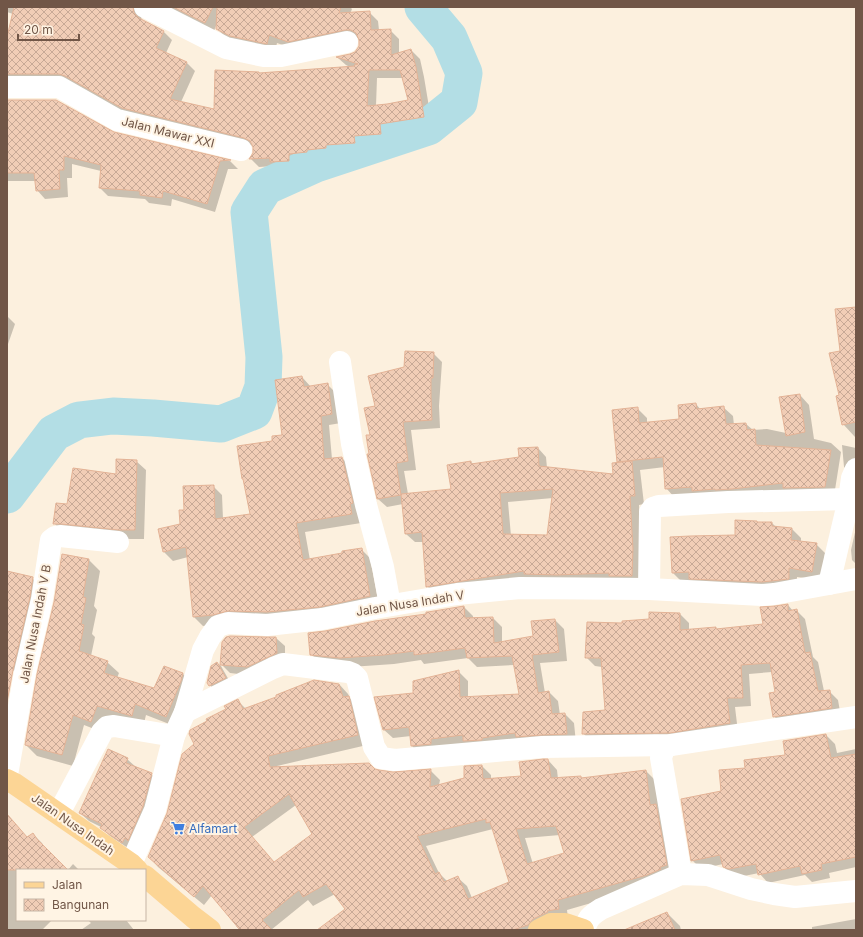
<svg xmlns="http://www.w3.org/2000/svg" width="863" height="937" font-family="Inter,sans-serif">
  <defs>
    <pattern id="building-cross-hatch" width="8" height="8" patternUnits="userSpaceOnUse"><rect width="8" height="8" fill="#f1cdb6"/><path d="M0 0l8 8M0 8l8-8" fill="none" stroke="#c8a996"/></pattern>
  </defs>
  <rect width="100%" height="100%" fill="#fcf0de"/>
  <g fill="#0003" fill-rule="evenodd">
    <path d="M7,7H145L142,10L141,17L142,20L163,31L172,40L166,53L187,63L195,71L181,102L215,110L259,73L260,74L350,67L346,65L338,58L350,55L356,52L360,47V38H354L297,50L277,43L275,52L226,37L217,29V23L214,31L166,7H350L352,9L350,14L369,12L378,21L379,30H390L399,39V54L411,50L420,59L424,77L432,125L388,132L389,142L362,144L363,151L334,153V157L315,158V160L297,162V170L279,171L275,166L259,167L251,159L254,154V146L131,116L74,84L7,87V42L13,14L7,12ZM377,78H403L409,101L376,106Z"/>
    <path d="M7,100L113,133L230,161L238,169H228L215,212L172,199L171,206L149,203L145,199L108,196L100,188L101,171L72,164V178H67L68,197L45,199L37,190L36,181H7Z"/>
    <path d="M856,308V436L855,437L843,424L841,352Z"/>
    <path d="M7,316L15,324L8,344L7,343Z"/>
    <path d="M433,353L442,362L439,406L440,428L411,430L416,470L404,471L408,494L452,490L471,462L473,464L520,458L538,448L546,457L547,468L614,475L619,463L618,462L637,408L647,418V423L680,420L696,404L701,410L723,407L733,416L734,425L746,424L753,430L767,429L786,433L800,395L809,405L814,439L831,443L841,452L834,496L675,498L666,488L665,467L640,470L644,504L639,505L641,559V585L436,595L427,586L424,542H415L406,534L403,504L387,507L378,499L370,455L371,435L376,406L405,368ZM553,498L548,536H511L508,502Z"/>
    <path d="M302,377L311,387L327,384L336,393L341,423L329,425L332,459L342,458L351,467L361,523L305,532L310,560L343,554L361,549L370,558L379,605L203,626L194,617L188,557L173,561L164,552L181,525L185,511L213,486L222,495L223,519L251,514L273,442L284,436Z"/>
    <path d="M842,445L856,448V469L852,475L844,467Z"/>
    <path d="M136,461L146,470L144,539H130L72,533H64L54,523L67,505L117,476Z"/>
    <path d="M758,523H772L777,528L792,529L801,538V542L816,544L825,553L821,580L797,577V588L682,582L673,573Z"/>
    <path d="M856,528V564L852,560L851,550Z"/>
    <path d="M89,560L100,571L94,606L97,610L92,634L95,637L91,656L107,662L119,673L117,678L155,690L183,674L194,685L177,727L146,715L143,727L102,732L84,725L73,766L37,756L26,745Z"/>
    <path d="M7,572L32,578L42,588L19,672L7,669Z"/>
    <path d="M788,605L793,611L796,610L805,619L813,657L818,662L824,691H829L838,700L841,717L783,726L774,716L776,693L772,672L749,674L751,706L735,707L738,732L592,743L583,733L606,711L602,667L595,666L586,657L623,624L650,620V613L680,614L689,623V631L716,628L717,630L764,625Z"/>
    <path d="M464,607L473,616V619L493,618L502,627V643L534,637L555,620L564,629L567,661L540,663L545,693L549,692L558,701L560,715L565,714L574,723L576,743L421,755L412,746L411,736L393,738L383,729L414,694L459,672L468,681V698L520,695L515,665L477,667L468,658L424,664L421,660L394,664L350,667L320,663L311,654L427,614Z"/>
    <path d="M276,638L285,646V662L256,676L230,673L221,664Z"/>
    <path d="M217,663L221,666L230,682L214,690L210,685Z"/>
    <path d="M339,684L348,694L350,698L358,707L367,745L277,766V768L375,770L393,773L430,770L440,780L439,785L465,778L482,766L491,775V779L522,777L548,760L557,770L558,779L581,777L582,778L646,771L656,781L676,874L657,884L567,910L568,918L541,930H319L347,909L335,894L313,906L308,900L271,930H240L236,926L238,925L212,895L204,905L158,867L149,857L196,744L227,709L238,701L246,709ZM296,805L313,834L275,863L252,837ZM493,829L510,882L472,898L467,886L457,877L447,881L439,873L426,846ZM560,835L566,854L533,864L525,838Z"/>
    <path d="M826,735L835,744L837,753L856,749V867L829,873L830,878L812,882L805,875L768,883L759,873L739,877L732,875L723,866V864L701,869L692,860L723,792L746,768L786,755Z"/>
    <path d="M127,759L137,768L151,774L160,782L131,850L110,836L101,827L89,821L80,813Z"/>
    <path d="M7,815L27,838L33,834L42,843L46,850L67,870H17V920H52L42,930H7Z"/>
    <path d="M73,864L79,870H68Z"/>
    <path d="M667,913L680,926L681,930H628Z"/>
    <path d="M856,919V930H812V927Z"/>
    <path d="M88,920H126L134,930H81L91,923Z"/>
  </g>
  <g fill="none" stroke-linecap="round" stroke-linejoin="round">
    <path stroke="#b3dee5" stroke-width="37" d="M7,495L54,433L79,420L113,416L153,418L221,424L254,411L263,387L264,357L249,212L265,187L316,164L428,127L459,102L464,73L449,38L423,7"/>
  </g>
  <g fill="url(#building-cross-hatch)" stroke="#e4b396" fill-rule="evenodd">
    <path d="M14,7H133L134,13L139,18L164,31L156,48L187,62L170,99L214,109L215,70L259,72V73L355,66L354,65L358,64L336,57L350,54L355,52L359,46V40L356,33L351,30H345L288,42L269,35L267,44L230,36L216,29L217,7H341L339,13L370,11L371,30L391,29V55L411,49L416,67L424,117L380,124L381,134L354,136L355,143L326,145V148L307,150V152L289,154V161L270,162V158L249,159L253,153V147L250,141L244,138L122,108L65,76L59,74H7V37ZM369,70H400L408,100L387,104L367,106Z"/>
    <path d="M173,7H213L205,23Z"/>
    <path d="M7,100H56L114,132L231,160L220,161L207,204L163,191L162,198L140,195V191L99,188L101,165L64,156V170H59L60,189L36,191L34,173H7Z"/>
    <path d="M856,307V422L842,425L836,396L839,395L829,353L840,351L835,309Z"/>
    <path d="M405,351L434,352L433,378H431V397L432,420L403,422L408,461L396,463L401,495L377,499L367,454H369L366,435H370L364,408L375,406L368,376L404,367Z"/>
    <path d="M302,376L304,387L328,383L332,414L321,416L324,459L342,457L353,503L350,504L352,514L296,523L303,560L342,553V551L362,548L370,596L320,607L267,612L228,611L213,615L193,617L186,547L163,552L158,529L180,524L179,510H184L183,486L214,485L215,519L250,514L243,479H242L237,446L272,441V436L282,435L275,380Z"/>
    <path d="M800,394L805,432L786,436L779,397Z"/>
    <path d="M696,403L697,409L724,406L726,424L746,423L747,430L755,429L756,445L831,450L825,487L783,488V483L732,489L715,490V489L692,491V487L665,489L663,457L617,462L612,410L638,407L639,423L679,419L678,405Z"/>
    <path d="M538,447L539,466L613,474L612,463L632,461L635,496H630L633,549L632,576H609V573L557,575L524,574V571L426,587L422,532L405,534L401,494L451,489L447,465L471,461V464L519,457L518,448ZM553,489L547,535L503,534L500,493Z"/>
    <path d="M116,459L137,460L135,530H119L61,524H53L56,503L67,504L73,468L116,474Z"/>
    <path d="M735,520L757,521V522H772V526L792,528L791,540L817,543L812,572L789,568V579L762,582L689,579V572L672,573L670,537L690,536L735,535Z"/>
    <path d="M62,554L89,559L83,597L86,598L81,624L84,625L79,651L108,661L104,673L154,688L164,666L183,673L181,681L166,717L135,704L132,716L97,706L91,722L73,715L62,755L25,745L37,674L54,602Z"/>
    <path d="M7,571L33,577L30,597L13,670L7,702Z"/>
    <path d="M788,604V611L797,609L805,653L810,652L818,691L830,690L832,708L773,717L769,693L775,692L770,663L741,665L743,698H727L730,723L670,733L582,734L583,712L605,710L601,658H585L587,622L622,623V621L649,619V612L680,613V630L716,627V629L763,624L760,607L775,606Z"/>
    <path d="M464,606L465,618L493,617L494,643L533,636L531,621L555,619L559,652L532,655L538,693L549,691L552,714L565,713L567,734L541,735L516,737L515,733L482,738V740L463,741V735L431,739V744L411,746L409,727L383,730L374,697L413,693V681L459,670L460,697L519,694L512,656L467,658L465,648L414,655V651L384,655L340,658L310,655L308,633L325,631L375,621L426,614V612H428Z"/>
    <path d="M230,636L266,637H276L277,653L247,667L220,665L222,642L226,637Z"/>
    <path d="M217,662L226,678L209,686L207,683L211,666Z"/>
    <path d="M314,680L339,684L343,697L349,696L358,735L268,756L270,767L369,763L375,769L379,770L393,772L431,769L430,787L464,778V766L482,765L483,779L521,776L519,762L543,759H548L551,778L581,776V778L646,770L650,805L656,804L667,865L660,867L661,869L647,875L558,900L559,909L547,911L548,912L533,919L528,925L513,930H317L345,909L326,884L303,897L299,890L262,920L272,930H240L203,886L194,897L148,857L167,813L182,754L194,744L189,734L190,730L207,721L206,719L226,709L224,706L238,699L243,709L276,697V695ZM289,794L312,834L274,862L244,827ZM486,819V823L490,822L509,882L468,899L458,876L444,882L439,872L435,874L417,836ZM556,826L564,853L527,864L516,829Z"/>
    <path d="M826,734L831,758L856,754V857L821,864L822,870L802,874L800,866L758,875L756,864L729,869L723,867L720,855L691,861L681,799L721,791L719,770L745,768L744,760L785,755L783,741Z"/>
    <path d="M108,749L128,758L126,763L152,773L143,806L128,841L125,838L122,843L100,828L102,824L79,813Z"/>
    <path d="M7,814L27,837L33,833L37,839L68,870H7Z"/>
    <path d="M667,912L675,930H624Z"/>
  </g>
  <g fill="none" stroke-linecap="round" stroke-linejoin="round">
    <g stroke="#fff" stroke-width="22">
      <path d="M145,7L226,48L264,56H281L347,42"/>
      <path d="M7,87H59L117,120L241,150"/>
      <path d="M340,362L352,444L366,505L383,567L390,605"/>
      <path d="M829,584L849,499"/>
      <path d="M649,589L650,512L653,508L659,506L728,502L849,499L852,478L856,469"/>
      <path d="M185,712L273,668L283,664L348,672L353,674L357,678L374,747L381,758L395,760L542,747L671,745L856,717"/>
      <path d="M671,745L664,748L661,758L681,874"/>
      <path d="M7,775L25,672L42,599L51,540L55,537L60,536L118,542"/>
      <path d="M59,813L102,732L107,727L114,726L174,736"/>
      <path d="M131,864L155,810L174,736L185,712L203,650L210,637L218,626L228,623L267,625L322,619L375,608L457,594L520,588L649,589L762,595L774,594L856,579"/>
      <path d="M584,930C588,918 590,916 601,909L681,874L708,875L751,889L774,894L795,897L856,891"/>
    </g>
    <g stroke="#fcd595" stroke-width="22">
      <path d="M7,780L15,784L131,864L137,870"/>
      <path d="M145,876L193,917L210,930"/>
      <path d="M539,930L551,924H565L583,930"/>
    </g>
  </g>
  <defs>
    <symbol id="supermarket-bare" viewBox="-9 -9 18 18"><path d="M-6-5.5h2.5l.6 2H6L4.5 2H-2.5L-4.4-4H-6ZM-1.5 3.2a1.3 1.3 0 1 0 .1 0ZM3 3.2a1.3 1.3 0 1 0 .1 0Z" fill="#3f7fe0" stroke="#fff4e4" stroke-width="2.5" paint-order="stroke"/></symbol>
  </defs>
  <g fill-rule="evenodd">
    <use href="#supermarket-bare" x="168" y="818" width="20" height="20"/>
  </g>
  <g text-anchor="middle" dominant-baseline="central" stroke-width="4" stroke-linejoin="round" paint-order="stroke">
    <g font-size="12" fill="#715647" stroke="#fff4e4">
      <text transform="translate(168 132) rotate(14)">Jalan Mawar XXI</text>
      <text transform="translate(410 603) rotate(-9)">Jalan Nusa Indah V</text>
      <text transform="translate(35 624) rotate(-79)">Jalan Nusa Indah V B</text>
      <text transform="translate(73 824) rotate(35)">Jalan Nusa Indah</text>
    </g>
    <g font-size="12" fill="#366cbe" stroke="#fff4e4" text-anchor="start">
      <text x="189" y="828">Alfamart</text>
    </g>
  </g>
  <rect width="863" height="937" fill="none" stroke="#715647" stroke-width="16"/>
  <rect x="16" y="869" width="130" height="52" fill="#fff4e4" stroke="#c6b5a5"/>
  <rect x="24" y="882" width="20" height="6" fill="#fcd595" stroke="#c6b5a5"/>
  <text x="52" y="889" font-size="12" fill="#715647">Jalan</text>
  <rect x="24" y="899" width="20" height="12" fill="url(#building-cross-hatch)" stroke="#c6b5a5"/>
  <text x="52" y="909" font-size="12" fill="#715647">Bangunan</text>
  <path d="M18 34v6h61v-6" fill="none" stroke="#715647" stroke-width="2"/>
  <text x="24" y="34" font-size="12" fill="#715647" stroke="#fff4e4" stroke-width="3" paint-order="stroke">20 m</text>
</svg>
